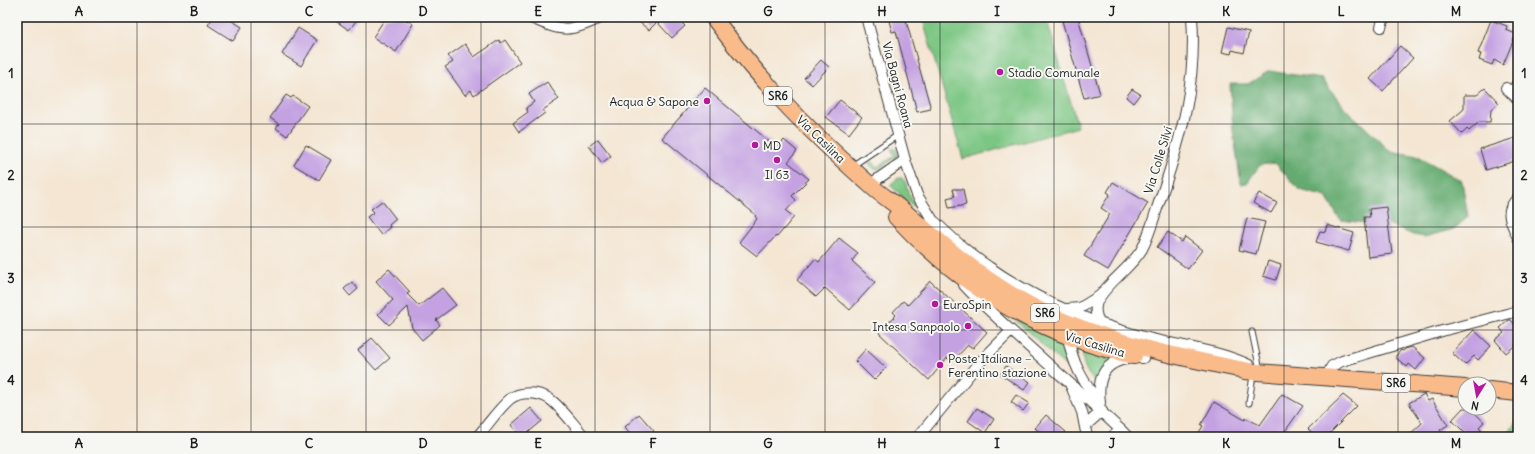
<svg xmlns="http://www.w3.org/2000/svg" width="1535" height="454" font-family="Delius,sans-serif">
  <rect width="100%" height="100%" fill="#f6f6f2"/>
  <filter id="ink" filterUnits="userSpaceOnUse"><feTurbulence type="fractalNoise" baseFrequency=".025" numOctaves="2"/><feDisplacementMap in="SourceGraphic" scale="8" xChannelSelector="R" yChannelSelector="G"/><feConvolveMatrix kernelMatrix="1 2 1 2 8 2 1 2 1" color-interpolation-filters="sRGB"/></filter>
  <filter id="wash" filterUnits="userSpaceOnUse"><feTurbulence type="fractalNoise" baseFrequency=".012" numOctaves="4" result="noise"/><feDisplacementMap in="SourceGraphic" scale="16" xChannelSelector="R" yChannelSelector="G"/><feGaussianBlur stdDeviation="0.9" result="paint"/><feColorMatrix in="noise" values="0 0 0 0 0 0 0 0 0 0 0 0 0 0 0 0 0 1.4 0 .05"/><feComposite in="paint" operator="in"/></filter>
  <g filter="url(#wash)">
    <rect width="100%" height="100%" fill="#f4e6d3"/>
    <g fill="#7cc683" stroke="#4c7150">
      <path d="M922,17H1046L1078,127L963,159Z"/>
      <path d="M891,149H896L898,153L897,156L879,169H874L868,163L872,161L877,167L895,156Z"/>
      <path d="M898,178H902L905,181L909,195L920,212L891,186V184Z"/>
      <path d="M1010,315L1062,342L1067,352L1074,374Z"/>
      <path d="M1083,349L1113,358L1096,382C1086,374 1081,362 1083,349Z"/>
      <path d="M1518,419V437H1506Z"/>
    </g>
    <path fill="#65ab71" stroke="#406446" d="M1269,71L1322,79L1345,108L1390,151L1418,156L1462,181L1468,217L1454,229L1424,237L1413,235L1376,219L1365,223L1340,220L1326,197L1300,190L1275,163L1260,165L1247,183L1241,184L1233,131L1230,84H1248Z"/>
    <g id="blocks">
      <g fill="#c4a2e2">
        <path d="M213,17H226L242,27L233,41L208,25Z"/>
        <path d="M330,17H359L349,30Z"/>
        <path d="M386,17H402L413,24L396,52L373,37Z"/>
        <path d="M644,17H676L685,26L672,38L657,22L649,30L639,22Z"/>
        <path d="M888,17H905L931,109L917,112L896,31L892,32Z"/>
        <path d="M1061,17H1078L1100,94L1084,98Z"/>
        <path d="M1491,20L1507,26L1506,30L1516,34L1503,65L1494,60L1492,65L1479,60L1481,54L1478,53Z"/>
        <path d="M1228,27L1249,32L1244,53L1232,50L1231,54L1222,52Z"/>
        <path d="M298,28L317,40L301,66L282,54Z"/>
        <path d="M499,40L501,43L505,40L520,62L474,95L471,90L465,95L445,67L453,62L448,56L465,44L474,57Z"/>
        <path d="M1400,46L1413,58L1383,91L1370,79Z"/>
        <path d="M821,60L829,67L812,85L804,78Z"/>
        <path d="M547,82L559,99L543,110L545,113L519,132L513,123L528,112L526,108L534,102L529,94Z"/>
        <path d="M705,88L777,148L784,140L797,151L788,162L809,179L792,196L796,200L786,211L794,217L777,237L776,236L757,256L739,242L757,219L755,216L756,215L662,138Z"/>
        <path d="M1485,88L1499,103L1491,110L1490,122H1479L1469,131L1467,129L1462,134L1450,121L1464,109V95H1477Z"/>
        <path d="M1132,89L1140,94L1133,103L1126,97Z"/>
        <path d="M286,95L291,98L293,96L308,106L287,136L276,128L279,124L270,118Z"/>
        <path d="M840,100L862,117L849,134L826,117Z"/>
        <path d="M1515,138L1518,148V160L1486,170L1480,149Z"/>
        <path d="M598,139L611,156L602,163L589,146Z"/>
        <path d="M306,145L331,160L319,180L294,165Z"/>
        <path d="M1113,182L1148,203L1108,270L1084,256L1110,214L1101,208L1110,194L1107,192Z"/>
        <path d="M953,189H963L966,205L949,208L947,198L955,196Z"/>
        <path d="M1259,193L1277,203L1271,213L1253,203Z"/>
        <path d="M382,201L396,219L389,225L390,227L381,235L367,217L374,212L371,209Z"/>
        <path d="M1386,207L1392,254L1368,257L1364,217H1370L1369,209Z"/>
        <path d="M1247,218L1265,222L1256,254L1239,250Z"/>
        <path d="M1327,225L1354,233L1349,251L1316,242L1320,231L1325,232Z"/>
        <path d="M1168,232L1182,242L1185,237L1202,250L1188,269L1157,247Z"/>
        <path d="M839,238L858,253L852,261L875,282L850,310L825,288L816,297L797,280L815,259L819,262Z"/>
        <path d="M1268,261L1281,265L1276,280L1263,276Z"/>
        <path d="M389,269L410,292L407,294L419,306L442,288L456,305L436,320L440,325L422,340L412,328L408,307L389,325L378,314L393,300L376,281Z"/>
        <path d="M930,281L987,332L973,348L968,345L952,362L947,358L929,380L879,333L896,315L893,312L903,301L908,305Z"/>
        <path d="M352,282L358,289L350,296L344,289Z"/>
        <path d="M1509,320H1511L1518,328V343L1506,353L1495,340L1504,333L1500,328Z"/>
        <path d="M1474,330L1491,346L1478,360L1474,356L1465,365L1452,353Z"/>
        <path d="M372,338L390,358L376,370L358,350Z"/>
        <path d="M1412,347L1425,358L1416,370L1409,364L1407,367L1395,357L1401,350L1403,351L1405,349Z"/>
        <path d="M866,349L886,368L874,380L855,361Z"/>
        <path d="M1006,366L1030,382L1024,390L1000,374Z"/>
        <path d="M1282,394L1303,406L1281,437H1196L1203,426L1201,425L1214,402L1245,420L1246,418L1260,425Z"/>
        <path d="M1424,394L1428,401L1432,399L1448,425L1440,430L1442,433L1435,437H1407L1422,423L1409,403Z"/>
        <path d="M1016,395L1029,403L1023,411L1011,402Z"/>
        <path d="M1343,395L1357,406L1326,437H1317L1308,429Z"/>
        <path d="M531,408L542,421L523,437H521L511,425Z"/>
        <path d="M977,408L994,419L985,433L968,421Z"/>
        <path d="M1463,408H1470L1484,422L1479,427L1482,430L1474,437H1469L1452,420Z"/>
        <path d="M639,414L654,431L647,437H633L625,427Z"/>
        <path d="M1046,415L1066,432L1061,437H1045L1035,428Z"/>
      </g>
    </g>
  </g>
  <g filter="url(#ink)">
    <use href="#blocks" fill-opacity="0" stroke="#3c3a37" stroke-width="1"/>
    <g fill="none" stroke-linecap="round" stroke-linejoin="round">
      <defs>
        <g id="service">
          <path d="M852,166L898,135"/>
          <path d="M1252,332L1260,370"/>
          <path d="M1249,403L1253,375"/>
        </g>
        <g id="minor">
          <path d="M529,17C563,32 568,33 602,17"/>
          <path d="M866,17L905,160L917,195L937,227"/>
          <path d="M1381,27L1384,17"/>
          <path d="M1506,88L1518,99"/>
          <path d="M1511,93L1518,83"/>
          <path d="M869,185L905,160"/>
          <path d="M1518,198C1503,212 1511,221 1518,238"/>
          <path d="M935,222C952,238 969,254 989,267C1035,299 1086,321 1140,336C1176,346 1215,349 1249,365"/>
          <path d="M964,285C983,306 1005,325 1026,344C1060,375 1095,405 1128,437"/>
          <path d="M1067,309L1080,308L1101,295"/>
          <path d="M1099,323C1096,316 1094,309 1097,302C1105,284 1131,268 1142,249C1151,232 1155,212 1162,194C1182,135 1197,81 1192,17"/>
          <path d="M1064,334L1068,337C1073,366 1083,380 1099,404"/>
          <path d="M1326,377L1332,366L1342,361L1442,331L1518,311"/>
          <path d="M1071,386L1082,412L1087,437"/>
          <path d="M1100,403C1096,370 1110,357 1143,358"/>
          <path d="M1085,426L1102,411"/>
          <path d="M477,437C488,425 498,409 510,399C520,391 537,392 548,398C560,405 575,427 585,437"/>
          <path d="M918,437L978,364L1011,331"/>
          <path d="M1112,437L1121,430"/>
        </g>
        <g id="primary">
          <path d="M713,17C731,41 750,65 770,87C800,121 834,153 868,183C879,194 893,202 905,212C952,253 996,291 1054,317C1120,346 1185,358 1254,372"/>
          <path d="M896,217C960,286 1041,336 1134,356"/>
          <path d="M1244,371L1465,388"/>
          <path d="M1489,390L1518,393"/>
        </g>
      </defs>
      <use href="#service" stroke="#3c3a37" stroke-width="7"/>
      <use href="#minor" stroke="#3c3a37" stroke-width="12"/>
      <use href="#primary" stroke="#3c3a37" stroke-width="18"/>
      <use href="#service" stroke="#fff" stroke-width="5"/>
      <use href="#minor" stroke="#fff" stroke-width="10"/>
      <use href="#primary" stroke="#fabb8b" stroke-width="16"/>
    </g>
  </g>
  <path fill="none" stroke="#1c1c1c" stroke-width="1" stroke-opacity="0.55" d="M137,17V437M251,17V437M366,17V437M481,17V437M595,17V437M710,17V437M825,17V437M940,17V437M1054,17V437M1169,17V437M1284,17V437M1398,17V437M17,124H1518M17,227H1518M17,330H1518"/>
  <g fill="#b5179e" stroke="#f6f6f2" stroke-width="1.5">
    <circle cx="1000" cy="72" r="4"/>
    <circle cx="707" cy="101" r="4"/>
    <circle cx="755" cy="145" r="4"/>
    <circle cx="777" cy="160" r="4"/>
    <circle cx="935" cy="304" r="4"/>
    <circle cx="968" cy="326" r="4"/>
    <circle cx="940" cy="365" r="4"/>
  </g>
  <g text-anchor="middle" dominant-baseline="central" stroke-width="4" stroke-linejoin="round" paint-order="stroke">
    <g fill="#f6f6f2" stroke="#5d5d5c" stroke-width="1">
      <rect x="764" y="87" width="28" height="18" rx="3"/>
      <rect x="1031" y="304" width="28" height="18" rx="3"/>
      <rect x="1382" y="374" width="28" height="18" rx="3"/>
    </g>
    <g font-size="11" font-weight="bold" fill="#1c1c1c">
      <text x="778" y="96">SR6</text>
      <text x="1045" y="313">SR6</text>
      <text x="1396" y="383">SR6</text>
    </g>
    <g font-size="12" fill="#1c1c1c" stroke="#f6f6f2" text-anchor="start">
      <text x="1008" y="72">Stadio Comunale</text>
      <text x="699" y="101" text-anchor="end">Acqua &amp; Sapone</text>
      <text x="763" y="145">MD</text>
      <text x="777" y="174" text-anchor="middle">Il 63</text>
      <text x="943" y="304">EuroSpin</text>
      <text x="960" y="326" text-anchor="end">Intesa Sanpaolo</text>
      <text x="948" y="358">Poste Italiane –<tspan x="948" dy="14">Ferentino stazione</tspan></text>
    </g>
    <g font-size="12" fill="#1c1c1c" stroke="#f6f6f2">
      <text transform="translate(898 85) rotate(75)">Via Bagni Roana</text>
      <text transform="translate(821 139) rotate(44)">Via Casilina</text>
      <text transform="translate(1158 160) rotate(-73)">Via Colle Silvi</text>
      <text transform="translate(1095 344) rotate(17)">Via Casilina</text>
    </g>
  </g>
  <rect width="1535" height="454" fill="none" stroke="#f6f6f2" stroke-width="44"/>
  <g transform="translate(1477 396) rotate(191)"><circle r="19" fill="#f6f6f2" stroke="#9f9f9c"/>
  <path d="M0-3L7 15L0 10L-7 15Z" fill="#b5179e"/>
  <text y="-6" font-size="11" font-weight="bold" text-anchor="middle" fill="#1c1c1c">N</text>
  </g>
  <rect x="22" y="22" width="1491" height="410" fill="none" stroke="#1c1c1c" stroke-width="1.5"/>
  <g font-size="13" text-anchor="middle" font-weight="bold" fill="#1c1c1c">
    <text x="79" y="16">A</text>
    <text x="194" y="16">B</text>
    <text x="309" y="16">C</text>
    <text x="423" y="16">D</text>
    <text x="538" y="16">E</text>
    <text x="653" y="16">F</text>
    <text x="768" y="16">G</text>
    <text x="882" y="16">H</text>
    <text x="997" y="16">I</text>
    <text x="1112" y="16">J</text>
    <text x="1226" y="16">K</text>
    <text x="1341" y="16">L</text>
    <text x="1456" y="16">M</text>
    <text x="11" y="78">1</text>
    <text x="1524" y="78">1</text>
    <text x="11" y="180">2</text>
    <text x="1524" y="180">2</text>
    <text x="11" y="283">3</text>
    <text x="1524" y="283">3</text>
    <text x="11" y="385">4</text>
    <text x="1524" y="385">4</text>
    <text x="79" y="448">A</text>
    <text x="194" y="448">B</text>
    <text x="309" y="448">C</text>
    <text x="423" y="448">D</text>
    <text x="538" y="448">E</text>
    <text x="653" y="448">F</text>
    <text x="768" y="448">G</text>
    <text x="882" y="448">H</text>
    <text x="997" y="448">I</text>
    <text x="1112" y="448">J</text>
    <text x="1226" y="448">K</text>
    <text x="1341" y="448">L</text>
    <text x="1456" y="448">M</text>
  </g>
</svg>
